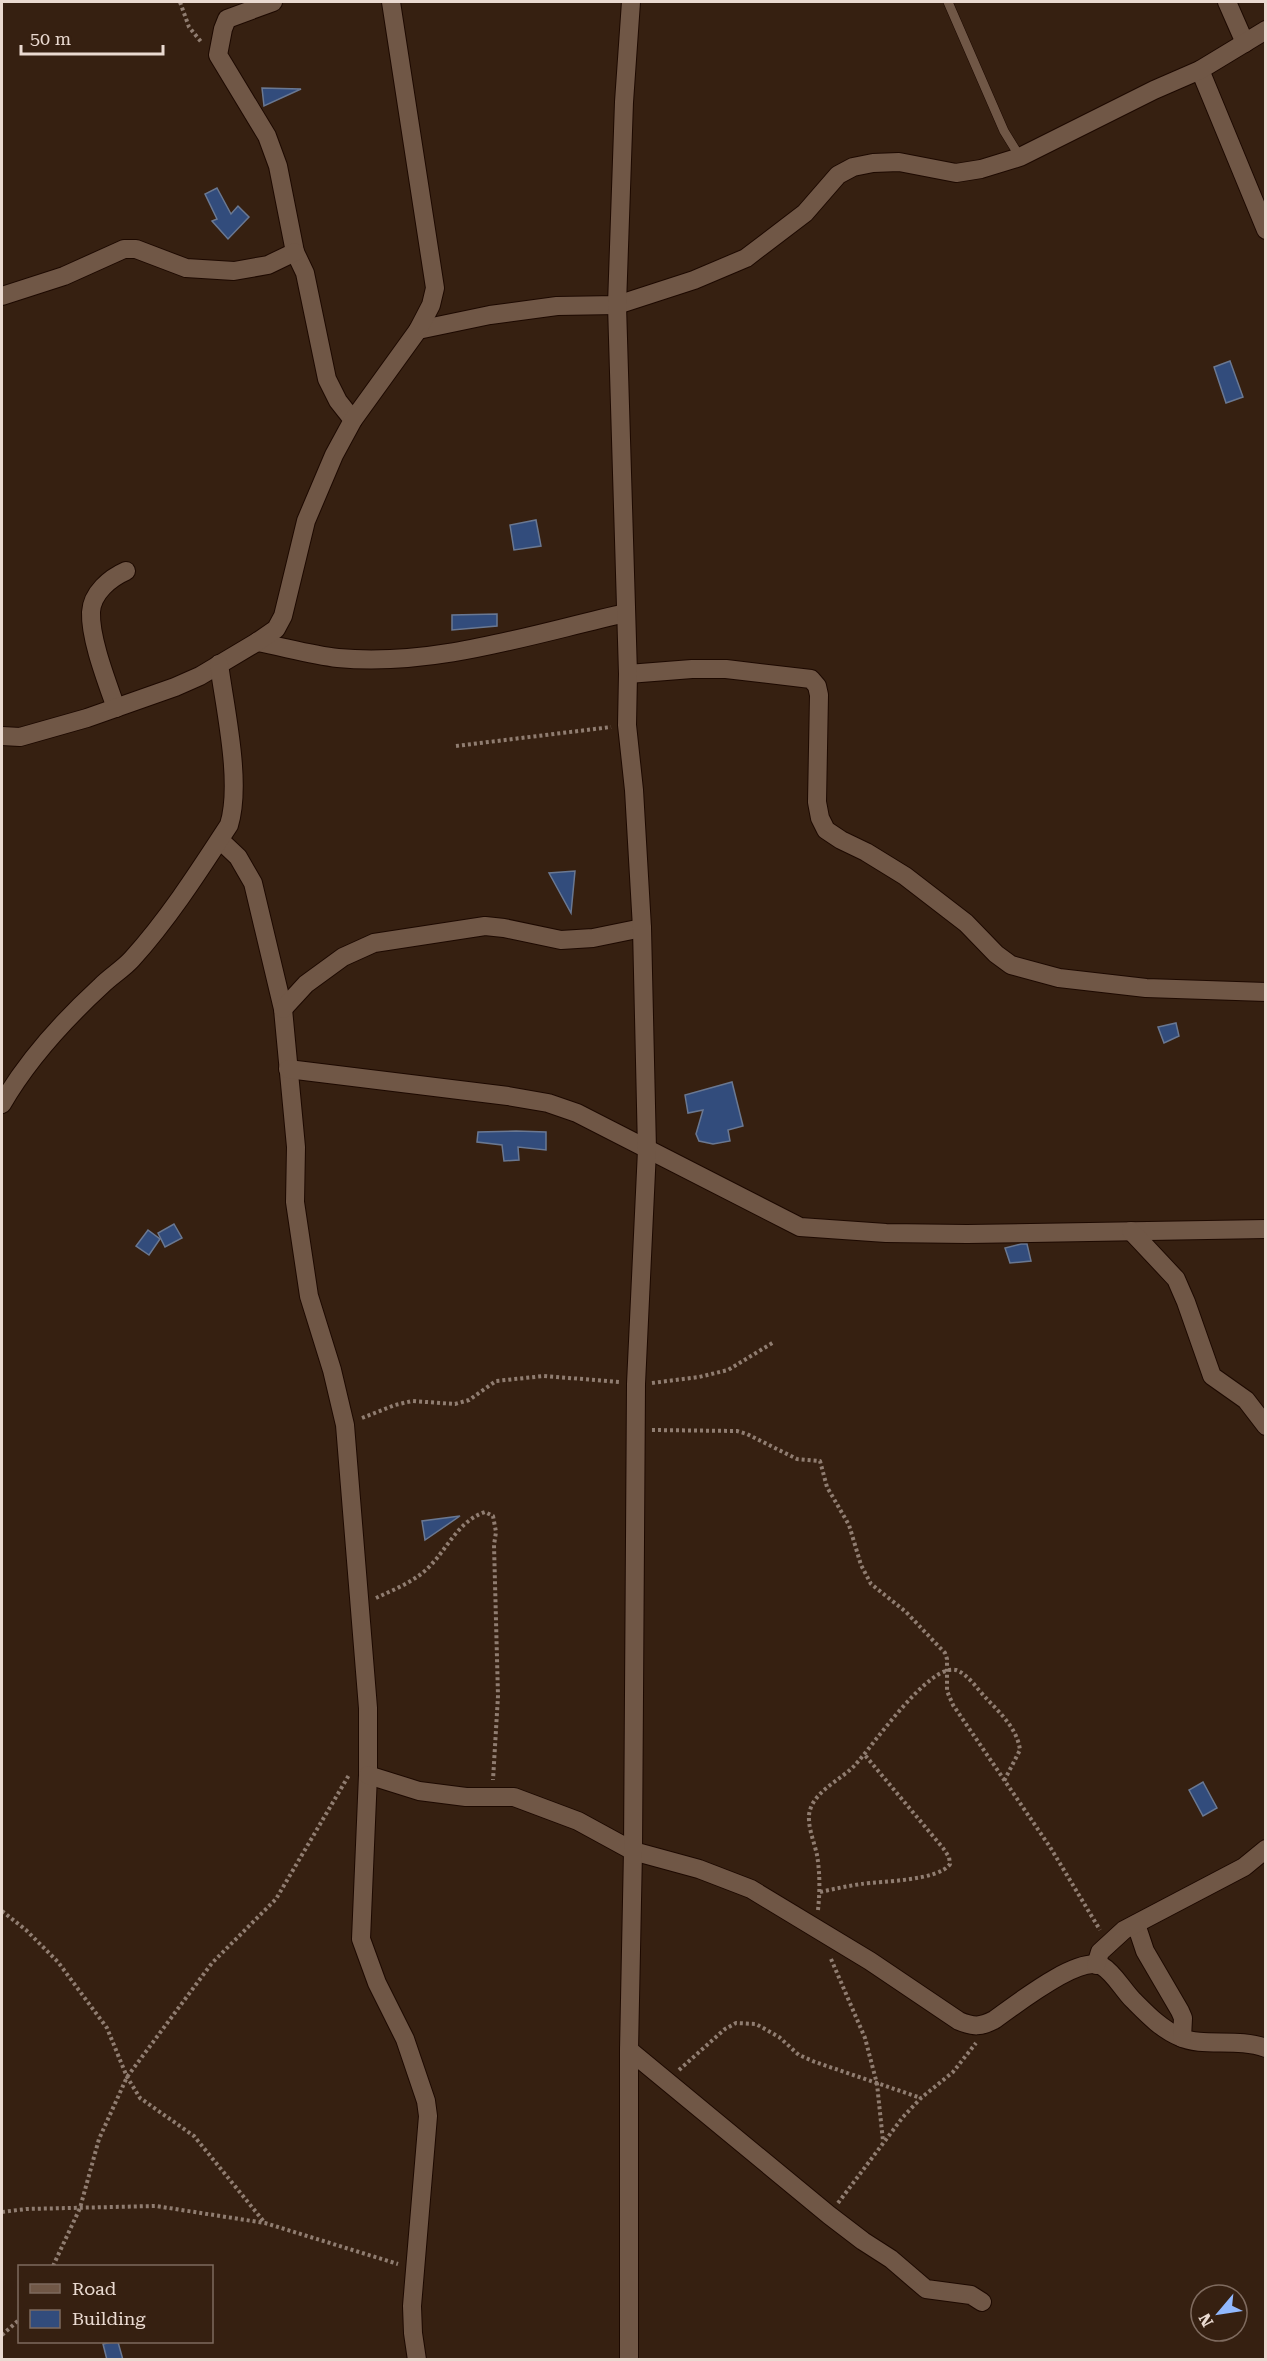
<svg xmlns="http://www.w3.org/2000/svg" width="1267" height="2361" font-family="'Roboto Serif',serif">
  <rect width="100%" height="100%" fill="#362011"/>
  <g fill="#324c7c" stroke="#6a7892" stroke-width="1.5">
    <path d="M262,88L301,89L264,106Z"/>
    <path d="M217,188L231,214L238,206L249,217L228,239L212,221L217,219L205,194Z"/>
    <path d="M1230,361L1243,397L1226,403L1214,367Z"/>
    <path d="M536,520L541,546L514,550L510,525Z"/>
    <path d="M497,614V626L452,630V615Z"/>
    <path d="M575,871L571,913L549,873Z"/>
    <path d="M1176,1023L1179,1036L1164,1043L1158,1027Z"/>
    <path d="M732,1082L743,1126L728,1130L730,1141L713,1144L699,1141L696,1134L703,1110L688,1113L685,1095Z"/>
    <path d="M516,1131L546,1132V1150L518,1147L519,1160L504,1161L502,1145L477,1142L478,1132Z"/>
    <path d="M174,1224L182,1238L165,1247L158,1233Z"/>
    <path d="M148,1230L160,1239L149,1255L136,1246Z"/>
    <path d="M1021,1244H1027L1031,1261L1010,1263L1005,1248Z"/>
    <path d="M460,1516L425,1540L422,1521Z"/>
    <path d="M1203,1782L1217,1808L1203,1816L1189,1790Z"/>
    <path d="M112,2342H118L123,2360H107L103,2344Z"/>
  </g>
  <g fill="none" stroke-linecap="round" stroke-linejoin="round">
    <defs>
      <path id="service" d="M948,2L1004,131L1020,157"/>
      <g id="minor">
        <path d="M273,2L227,19L223,29L218,55L267,136L278,166L295,252L305,273L327,379L338,401L353,420"/>
        <path d="M1227,2L1245,43"/>
        <path d="M1200,70L1266,230"/>
        <path d="M2,296L64,276L124,249H136L186,268L234,271L268,265L295,252"/>
        <path d="M418,330L490,315L557,306L617,305L694,280L746,258L805,213L838,175L853,167L873,163L899,162L956,173L981,169L1020,157L1154,90L1200,70L1266,30"/>
        <path d="M257,642C284,647 311,655 338,658C435,667 532,634 626,613"/>
        <path d="M628,674L692,669H726L811,679L817,686L819,695L817,802L820,818L826,830L841,840L866,852L905,876L966,923L996,954L1011,965L1059,978L1146,988L1266,992"/>
        <path d="M116,708C107,682 90,639 91,612C92,593 110,578 126,571"/>
        <path d="M2,736L20,737L87,718L175,687L200,676L257,642L276,629L283,616L306,521L334,455L353,420L418,330L431,305L435,288L391,2"/>
        <path d="M220,840L238,857L253,883L283,1009L296,1147L295,1202L309,1296L332,1370L345,1425L368,1708V1775L361,1939L377,1983L405,2039L426,2101L428,2116L412,2306L413,2333L417,2360"/>
        <path d="M283,1009L306,984L343,957L374,943L485,926L504,928L561,940L593,938L642,928"/>
        <path d="M288,1069L508,1096L548,1103L577,1113L800,1227L886,1233L967,1234L1266,1229"/>
        <path d="M2,1104C28,1059 63,1021 101,986C111,976 123,969 132,959C169,918 199,871 229,825C242,783 225,709 219,664"/>
        <path d="M1131,1231L1176,1279L1186,1302L1212,1376L1246,1400L1266,1426"/>
        <path d="M368,1775L419,1791L466,1797H514L578,1821L633,1851L699,1869L751,1889L870,1961L959,2021C974,2027 980,2027 994,2020C1014,2006 1079,1954 1102,1966C1114,1973 1123,1990 1133,2000C1147,2014 1161,2029 1180,2037C1203,2048 1237,2037 1266,2048"/>
        <path d="M1136,1924L1145,1951L1180,2011L1183,2018L1182,2038"/>
        <path d="M1096,1965L1100,1952L1124,1930L1244,1867L1266,1849"/>
        <path d="M629,2050L829,2215L863,2241L891,2259L926,2289L971,2295L982,2302"/>
      </g>
      <path id="tertiary" d="M629,2360V2050L633,1851L636,1384L647,1150L642,928L634,790L627,725L628,674L617,305L624,102L631,2"/>
    </defs>
    <use href="#service" stroke="#1d0900" stroke-width="10"/>
    <use href="#minor" stroke="#1d0900" stroke-width="20"/>
    <use href="#tertiary" stroke="#1d0900" stroke-width="20"/>
    <g stroke="#907d71" stroke-width="4" stroke-dasharray="3 3" stroke-linecap="butt">
      <path d="M180,2L189,27L202,43"/>
      <path d="M456,746L611,727"/>
      <path d="M652,1383L699,1377L728,1370L774,1342"/>
      <path d="M362,1418L395,1405L412,1401L455,1404L469,1400L496,1381L544,1376L620,1382"/>
      <path d="M652,1430L737,1431L747,1434L797,1459L820,1461L827,1487L849,1525L861,1565L871,1584L906,1612L945,1653L947,1659V1691L953,1705L1050,1847L1100,1930"/>
      <path d="M376,1598C391,1591 408,1584 421,1574C445,1556 455,1522 485,1512L493,1516L496,1532L494,1545L498,1696L493,1780"/>
      <path d="M820,1892C834,1889 847,1886 861,1884C882,1881 938,1881 950,1864L949,1857L943,1848L864,1754"/>
      <path d="M818,1910C820,1891 820,1873 817,1855C814,1841 806,1823 810,1810C816,1790 842,1779 855,1765C872,1747 929,1663 956,1670C968,1674 977,1689 986,1698C1000,1713 1017,1728 1020,1750L1004,1781"/>
      <path d="M2,1911L26,1930L58,1962L107,2028L127,2077L140,2098L194,2136L265,2223"/>
      <path d="M831,1959L865,2038L877,2084L883,2141"/>
      <path d="M679,2070L725,2029L736,2023L756,2024L779,2037L799,2055L815,2062L921,2098"/>
      <path d="M838,2203L903,2117L921,2098L953,2072L976,2043"/>
      <path d="M2,2212L26,2209L156,2206L265,2223L398,2264"/>
      <path d="M53,2266L80,2208L99,2139L127,2077L212,1963L276,1899L349,1775"/>
      <path d="M2,2335L20,2319"/>
    </g>
    <use href="#service" stroke="#705746" stroke-width="9"/>
    <use href="#minor" stroke="#705746" stroke-width="18"/>
    <use href="#tertiary" stroke="#705746" stroke-width="18"/>
  </g>
  <rect width="1267" height="2361" fill="none" stroke="#eadad1" stroke-width="6"/>
  <rect x="18" y="2265" width="195" height="78" fill="#362011" stroke="#7e6a5e" stroke-width="1.5"/>
  <rect x="30" y="2284" width="30" height="9" fill="#705746" stroke="#7e6a5e" stroke-width="1.5"/>
  <text x="72" y="2295" font-size="18" fill="#eadad1">Road</text>
  <rect x="30" y="2310" width="30" height="18" fill="#324c7c" stroke="#7e6a5e" stroke-width="1.5"/>
  <text x="72" y="2325" font-size="18" fill="#eadad1">Building</text>
  <g transform="translate(1219 2313) rotate(241)"><circle r="28" fill="#362011" stroke="#7e6a5e" stroke-width="1.5"/>
  <path d="M0-4.5L10 22L0 15L-10 22Z" fill="#91b8fd"/>
  <text y="-9" font-size="16" font-weight="bold" text-anchor="middle" fill="#eadad1">N</text>
  </g>
  <path d="M21 45v9h142v-9" fill="none" stroke="#eadad1" stroke-width="3"/>
  <text x="30" y="45" font-size="18" fill="#eadad1" stroke="#362011" stroke-width="4.5" paint-order="stroke">50 m</text>
</svg>
